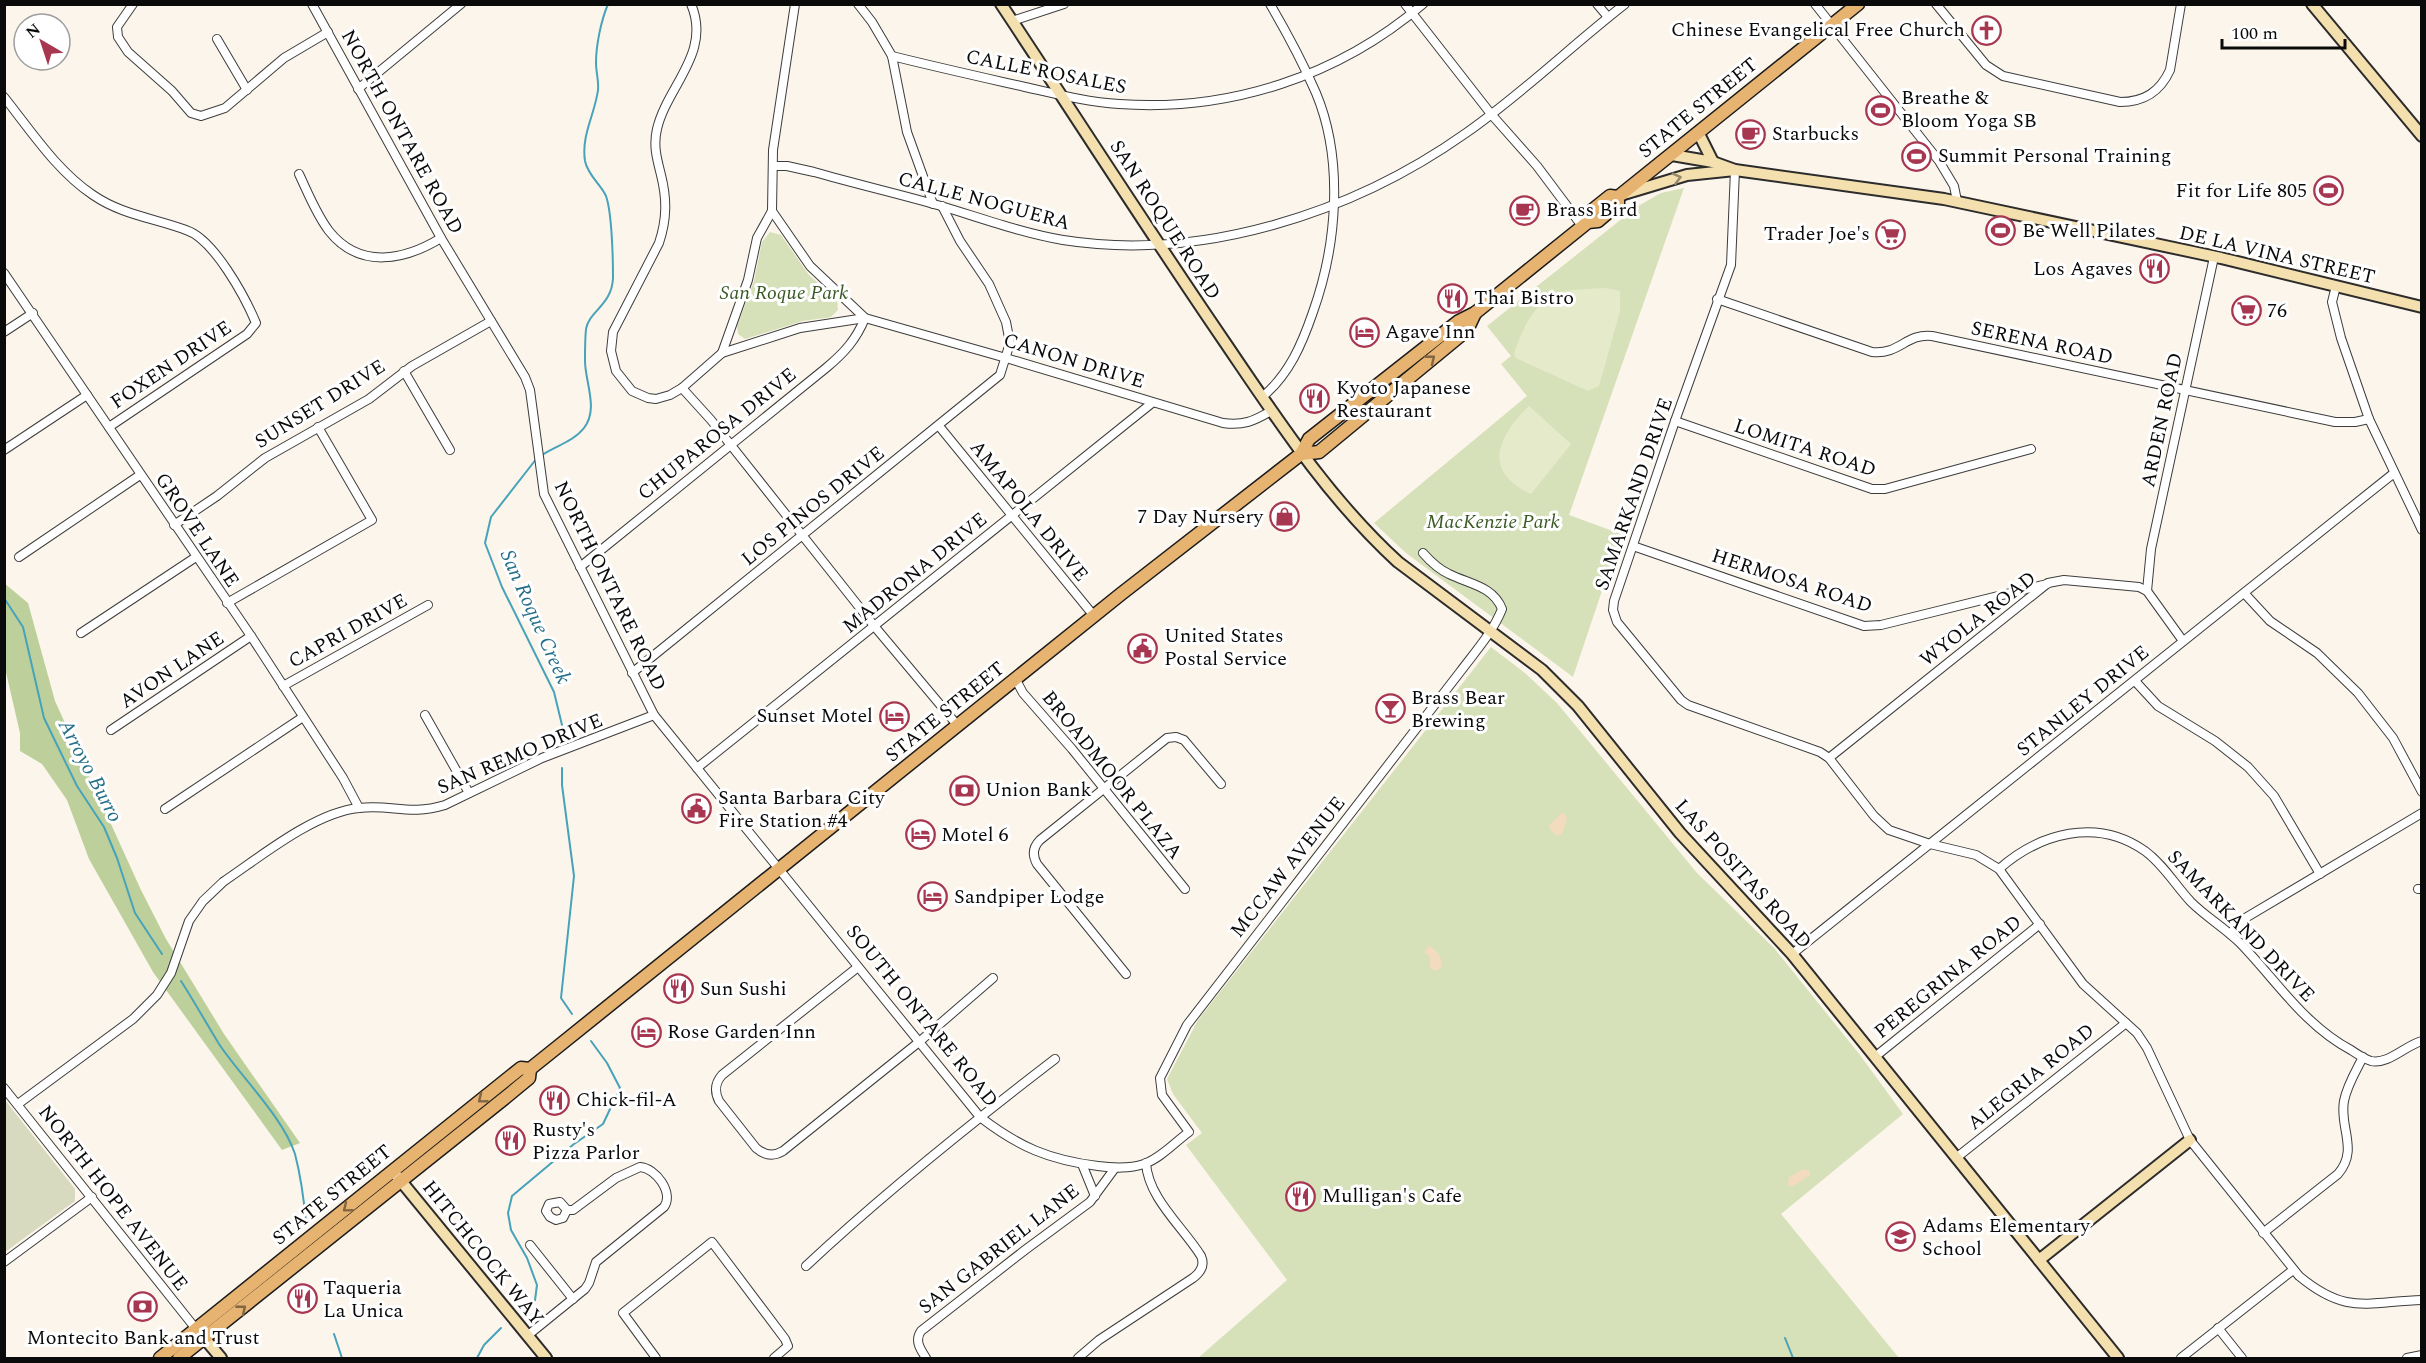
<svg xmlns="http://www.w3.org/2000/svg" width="2426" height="1363" font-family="Spectral,serif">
  <rect width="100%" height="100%" fill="#fcf5eb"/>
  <g fill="#d6e1b9">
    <path d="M1684,188L1569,515L1621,534L1573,677L1406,553L1374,523L1527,396L1501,364L1511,356L1487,326L1638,206L1661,193Z"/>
    <path d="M770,232L781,235L809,275L837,300L838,310L831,317L803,321L745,339L738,334L737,326L754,281L762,242Z"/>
    <path d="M1491,647L1525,673L1557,703L1697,873L1774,948L1860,1055L1903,1114L1781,1214L1899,1358H1198L1287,1280L1186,1145L1202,1133L1173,1094L1167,1079L1198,1020Z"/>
  </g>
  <path fill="#bdd09b" d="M4,583L28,603L55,701L141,890L166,939L224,1034L300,1143L282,1150L153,972L89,859L67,800L42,764L20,751V733L5,668Z"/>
  <g fill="#f2dcbd">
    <path d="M1563,812L1567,818L1563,832L1560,835H1555L1548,826Z"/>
    <path d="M1429,946C1437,950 1444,959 1441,968L1435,971L1430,968V957L1424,952Z"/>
    <path d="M1803,1169L1810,1171L1809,1176L1792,1187L1788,1185L1789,1177Z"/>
  </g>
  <path fill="#d7dabf" d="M5,1100L75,1189V1201L5,1252Z"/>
  <g fill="#e5eaca">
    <path d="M1606,288L1620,291V311L1599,386L1588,391L1516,358L1514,354C1522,328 1537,296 1567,291C1579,289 1593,289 1606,288Z"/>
    <path d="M1529,406L1571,444L1531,494C1481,471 1498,436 1529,406Z"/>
  </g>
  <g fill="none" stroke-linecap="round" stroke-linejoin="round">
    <g stroke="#47a2ba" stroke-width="2">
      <path d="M542,455C556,446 574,441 584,428C599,409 585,382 585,361C585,351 585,339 586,329C589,311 612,305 613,278C613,259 612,213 606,196C601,184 588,176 585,161C581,135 595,114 598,90C599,81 596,72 596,63C596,45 601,21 608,4"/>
      <path d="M537,458L491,517L485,543L502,587L554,692L562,725"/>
      <path d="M4,598L23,627L44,718L77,786L104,827L117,858L135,913L162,954"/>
      <path d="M562,768V785L574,876L561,998L572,1014"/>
      <path d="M181,981C194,1001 206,1023 219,1044C241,1077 283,1117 295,1154C301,1177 304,1200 306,1223"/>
      <path d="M527,1313L535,1300L537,1285L527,1258L511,1230L508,1213L512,1196L574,1144L603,1124L620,1088L607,1063L591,1041"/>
      <path d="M334,1334L342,1358"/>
      <path d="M1785,1338L1793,1358"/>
      <path d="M477,1358L484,1345L501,1328"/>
    </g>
    <defs>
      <g id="street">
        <path d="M133,4L117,27L118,37L128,52L172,91L191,113L201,116L225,108L284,58L328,32"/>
        <path d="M312,4L441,238L525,377L530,390L544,494L654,715L980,1117C1019,1147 1049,1160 1098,1166C1114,1168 1129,1169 1144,1164C1161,1158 1175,1142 1189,1132L1162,1095L1160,1078L1187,1025L1460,672C1475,652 1493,632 1502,609C1493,586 1469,584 1449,574C1438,569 1430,561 1423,553"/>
        <path d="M691,4C712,53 667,86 657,129C653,146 657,159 661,175C667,199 667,219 659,243L613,332L611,351L616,371L632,391L648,398L656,399L670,395L682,388L722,353L800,328L865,318L1006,358L1223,423C1243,426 1254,421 1271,411"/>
        <path d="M858,4L872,22L892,56L907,132L933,204"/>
        <path d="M1405,4L1491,114L1537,166L1582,226"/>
        <path d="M1597,4L1608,17"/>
        <path d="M1815,4L1939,161L1954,186L1957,201"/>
        <path d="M1936,4L1986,65L2003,76L2120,102C2144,102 2160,92 2170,70L2181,4"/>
        <path d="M1012,21L1064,4"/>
        <path d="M217,39L247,90"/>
        <path d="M892,56C936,67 981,77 1025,87C1056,94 1087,102 1119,104C1230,112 1339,76 1423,4"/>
        <path d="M358,89L461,4"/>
        <path d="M4,97C31,131 57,171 93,195C122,215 154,218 186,230C214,239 245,297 256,323L247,334L109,427"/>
        <path d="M774,166H787L814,172C856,184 899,194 941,206C981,218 1022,233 1063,240C1202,262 1353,213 1466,133C1522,94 1571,46 1625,4"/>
        <path d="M1735,170L1731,265L1675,421L1614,601L1613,610L1617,622L1681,700L1688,705L1820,752L1829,758L1874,816L1889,830L1930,844L1976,855L1999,869L2083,984L2137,1033L2147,1048L2190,1140L2299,1276C2346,1315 2366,1302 2422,1300"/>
        <path d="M299,174C308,193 316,214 329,231C360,270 405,260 441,238"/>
        <path d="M4,273L251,636L343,778L359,808"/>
        <path d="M2336,286L2332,302L2341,338L2369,419L2422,530"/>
        <path d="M1717,299L1872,352C1900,355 1906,333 1932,336L2335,422H2355L2369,419"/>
        <path d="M4,332L33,313"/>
        <path d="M722,353L748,280L757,238L772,211L773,150L795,4"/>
        <path d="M404,371L450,450"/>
        <path d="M682,388L711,420L875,627L958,726"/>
        <path d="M1262,397C1289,375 1302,344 1313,312C1337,245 1344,160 1316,93C1303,63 1287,33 1270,4"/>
        <path d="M1675,421L1872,489H1885L2031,449"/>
        <path d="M939,426L1094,616"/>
        <path d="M4,450L87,395"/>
        <path d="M174,525L217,496L265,458L369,399L412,366L491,321"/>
        <path d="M1633,546L1864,626L1881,625L2047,584"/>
        <path d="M19,557L140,475"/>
        <path d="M580,567L826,368C844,353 856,340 865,318L810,266L772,211"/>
        <path d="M2147,591L2151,549L2214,257"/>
        <path d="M2245,594L2270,621L2317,653L2358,693L2393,738L2422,792"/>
        <path d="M227,603L372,520L318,427"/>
        <path d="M81,633L196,557"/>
        <path d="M632,673L1000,375L1010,343L1006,322L989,284L960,241L942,206"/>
        <path d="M1016,680L1023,693L1072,749L1185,889"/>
        <path d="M2135,681L2158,706L2215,741L2248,767L2274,796L2320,874"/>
        <path d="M283,686L428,605"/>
        <path d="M425,715L469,793"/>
        <path d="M111,730L251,636"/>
        <path d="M1829,758L2048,583L2064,580L2139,587L2147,591L2183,641"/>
        <path d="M697,768L1152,403"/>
        <path d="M165,809L303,717"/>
        <path d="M1999,869C2040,833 2097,817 2145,851C2164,865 2175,885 2191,902C2206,917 2225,928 2240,943C2276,980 2304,1025 2351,1050C2357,1054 2364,1059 2371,1061C2388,1065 2406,1045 2422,1041"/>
        <path d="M2418,889H2422"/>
        <path d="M2230,934L2242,920L2422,813"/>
        <path d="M1792,954L2394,473"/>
        <path d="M858,967L722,1075C715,1083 714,1091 719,1101L756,1148C764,1155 773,1157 783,1151L919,1042L993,978"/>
        <path d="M1126,974L1037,864C1032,855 1033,847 1040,840L1167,738L1176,737L1184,740L1221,784"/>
        <path d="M1876,1056L2040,924"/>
        <path d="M4,1088L196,1329"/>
        <path d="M18,1104L133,1019L157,995L171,973L189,921L203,901L223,882C260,857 315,812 359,808C392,804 409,816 445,805L542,758L654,715"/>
        <path d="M1956,1158L2126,1023"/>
        <path d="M1082,1164L1095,1196"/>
        <path d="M2263,1233L2338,1174C2359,1150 2339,1127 2344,1101C2347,1085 2356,1071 2363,1057"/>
        <path d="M530,1245L573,1299"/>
        <path d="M4,1262L92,1197"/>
        <path d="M806,1266C885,1192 969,1125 1055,1059"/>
        <path d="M2218,1328L2242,1358"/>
        <path d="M527,1336L585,1289L589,1283L596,1262L664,1207C674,1193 656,1168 640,1167L616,1178L573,1210H567L560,1202L549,1204L546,1211L550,1217L556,1220L563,1218L567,1210"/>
        <path d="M656,1358L623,1313L712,1242L785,1339L788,1346L774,1358"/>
        <path d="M926,1358C921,1350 914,1341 921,1331L1025,1250L1090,1202L1115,1168"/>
        <path d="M1078,1358L1099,1340L1193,1278C1201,1272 1205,1265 1201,1256C1183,1227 1148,1198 1146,1163"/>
        <path d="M2181,1358L2293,1270"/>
        <path d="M2407,1358L2422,1355"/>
      </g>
      <g id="secondary">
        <path d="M1001,4C1076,117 1148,230 1224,341C1277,419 1328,498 1398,562L1542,670L1578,706L1680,833L1792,954L2118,1358"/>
        <path d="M2312,4L2422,136"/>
        <path d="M1699,134L1713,162"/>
        <path d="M1672,155L1713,162L1735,170L1944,199L2221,258L2422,307"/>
        <path d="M1624,194L1687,175L1735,170"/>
        <path d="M396,1175L546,1358"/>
        <path d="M2039,1260L2190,1140"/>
        <path d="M200,1333L221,1358"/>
      </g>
      <g id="primary">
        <path d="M1588,222L1590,212L1610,196L1618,197L1858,4"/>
        <path d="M1301,454L1319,452L1467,330L1475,313"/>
        <path d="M160,1358L496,1088L521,1068L530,1069L555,1049L1121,594L1301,454L1309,439L1459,321L1475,313L1588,222L1598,221L1618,204V197"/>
        <path d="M179,1358L506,1097L529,1078L530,1069"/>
      </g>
    </defs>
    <use href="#street" stroke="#3d3d3d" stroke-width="10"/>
    <use href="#secondary" stroke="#2c2c2c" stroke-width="14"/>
    <use href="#primary" stroke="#1b1b1b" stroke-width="15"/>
    <use href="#street" stroke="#fff" stroke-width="8"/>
    <use href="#secondary" stroke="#f4dfae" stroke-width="10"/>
    <use href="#primary" stroke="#e6b371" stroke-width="12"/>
  </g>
  <defs><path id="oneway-chevron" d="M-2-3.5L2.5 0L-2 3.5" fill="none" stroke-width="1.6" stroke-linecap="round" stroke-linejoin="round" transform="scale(1.5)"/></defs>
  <use stroke="#968a6c" href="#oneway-chevron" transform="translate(1677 178) rotate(-14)"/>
  <g stroke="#836743">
    <use href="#oneway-chevron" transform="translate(1431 359) rotate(-39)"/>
    <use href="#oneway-chevron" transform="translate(482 1099) rotate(141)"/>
    <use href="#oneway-chevron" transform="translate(347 1208) rotate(141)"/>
    <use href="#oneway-chevron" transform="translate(242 1309) rotate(-39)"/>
  </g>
  <defs>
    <symbol id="church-ring" viewBox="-11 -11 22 22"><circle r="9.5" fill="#fff" stroke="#a73651" stroke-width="1.5"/><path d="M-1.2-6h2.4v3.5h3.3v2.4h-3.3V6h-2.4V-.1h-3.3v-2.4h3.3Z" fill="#a73651"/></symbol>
    <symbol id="stadium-ring" viewBox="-11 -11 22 22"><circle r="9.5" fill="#fff" stroke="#a73651" stroke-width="1.5"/><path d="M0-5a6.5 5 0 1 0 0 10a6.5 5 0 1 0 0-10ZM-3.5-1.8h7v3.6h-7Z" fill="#a73651"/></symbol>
    <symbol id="cafe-ring" viewBox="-11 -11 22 22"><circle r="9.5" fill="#fff" stroke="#a73651" stroke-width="1.5"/><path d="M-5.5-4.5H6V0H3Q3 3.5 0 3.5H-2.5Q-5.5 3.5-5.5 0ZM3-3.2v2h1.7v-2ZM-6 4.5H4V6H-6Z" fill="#a73651"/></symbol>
    <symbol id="supermarket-ring" viewBox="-11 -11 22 22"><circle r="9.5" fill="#fff" stroke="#a73651" stroke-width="1.5"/><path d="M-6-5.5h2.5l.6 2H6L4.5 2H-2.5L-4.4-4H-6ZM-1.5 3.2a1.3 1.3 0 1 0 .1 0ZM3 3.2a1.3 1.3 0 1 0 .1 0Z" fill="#a73651"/></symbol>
    <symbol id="restaurant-ring" viewBox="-11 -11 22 22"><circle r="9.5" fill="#fff" stroke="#a73651" stroke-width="1.5"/><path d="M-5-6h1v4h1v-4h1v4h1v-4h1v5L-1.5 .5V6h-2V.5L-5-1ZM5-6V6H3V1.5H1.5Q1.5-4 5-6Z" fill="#a73651"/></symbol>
    <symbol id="hotel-ring" viewBox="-11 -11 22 22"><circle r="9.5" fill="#fff" stroke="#a73651" stroke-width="1.5"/><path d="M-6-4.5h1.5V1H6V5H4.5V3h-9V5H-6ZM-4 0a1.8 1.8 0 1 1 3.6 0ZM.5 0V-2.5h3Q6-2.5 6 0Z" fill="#a73651"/></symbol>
    <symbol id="shop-ring" viewBox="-11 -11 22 22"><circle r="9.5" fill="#fff" stroke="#a73651" stroke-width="1.5"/><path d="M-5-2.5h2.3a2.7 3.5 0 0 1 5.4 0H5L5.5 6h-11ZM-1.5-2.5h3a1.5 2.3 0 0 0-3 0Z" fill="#a73651"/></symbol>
    <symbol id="civic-ring" viewBox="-11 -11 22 22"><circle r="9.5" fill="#fff" stroke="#a73651" stroke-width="1.5"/><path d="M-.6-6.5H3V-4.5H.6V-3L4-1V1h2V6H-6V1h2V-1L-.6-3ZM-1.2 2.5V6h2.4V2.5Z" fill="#a73651"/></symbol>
    <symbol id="bar-ring" viewBox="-11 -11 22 22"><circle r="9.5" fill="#fff" stroke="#a73651" stroke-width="1.5"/><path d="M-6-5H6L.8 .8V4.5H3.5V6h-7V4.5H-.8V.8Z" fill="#a73651"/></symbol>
    <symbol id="bank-ring" viewBox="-11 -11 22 22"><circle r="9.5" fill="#fff" stroke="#a73651" stroke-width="1.5"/><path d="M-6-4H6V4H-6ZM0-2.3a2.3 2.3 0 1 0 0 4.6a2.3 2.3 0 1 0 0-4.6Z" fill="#a73651"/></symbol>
    <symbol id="school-ring" viewBox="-11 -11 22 22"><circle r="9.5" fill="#fff" stroke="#a73651" stroke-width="1.5"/><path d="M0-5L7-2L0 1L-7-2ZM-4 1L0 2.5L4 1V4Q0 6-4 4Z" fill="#a73651"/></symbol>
  </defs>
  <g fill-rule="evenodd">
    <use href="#church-ring" x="1970" y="14" width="33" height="33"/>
    <use href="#stadium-ring" x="1864" y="94" width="33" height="33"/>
    <use href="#cafe-ring" x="1734" y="118" width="33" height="33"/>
    <use href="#stadium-ring" x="1900" y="140" width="33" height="33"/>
    <use href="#stadium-ring" x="2312" y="174" width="33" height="33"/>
    <use href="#cafe-ring" x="1508" y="194" width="33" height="33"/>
    <use href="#stadium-ring" x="1984" y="214" width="33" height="33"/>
    <use href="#supermarket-ring" x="1874" y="218" width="33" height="33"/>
    <use href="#restaurant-ring" x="2138" y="252" width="33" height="33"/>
    <use href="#restaurant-ring" x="1436" y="282" width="33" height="33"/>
    <use href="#supermarket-ring" x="2230" y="294" width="33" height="33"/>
    <use href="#hotel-ring" x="1348" y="316" width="33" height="33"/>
    <use href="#restaurant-ring" x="1298" y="382" width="33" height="33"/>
    <use href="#shop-ring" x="1268" y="500" width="33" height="33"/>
    <use href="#civic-ring" x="1126" y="632" width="33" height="33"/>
    <use href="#bar-ring" x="1374" y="692" width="33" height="33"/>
    <use href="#hotel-ring" x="878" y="700" width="33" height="33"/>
    <use href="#bank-ring" x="948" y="774" width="33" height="33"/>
    <use href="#civic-ring" x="680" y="792" width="33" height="33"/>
    <use href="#hotel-ring" x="904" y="818" width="33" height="33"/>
    <use href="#hotel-ring" x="916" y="880" width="33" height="33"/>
    <use href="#restaurant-ring" x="662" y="972" width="33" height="33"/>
    <use href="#hotel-ring" x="630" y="1016" width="33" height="33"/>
    <use href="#restaurant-ring" x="538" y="1084" width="33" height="33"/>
    <use href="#restaurant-ring" x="494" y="1124" width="33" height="33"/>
    <use href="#restaurant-ring" x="1284" y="1180" width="33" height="33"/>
    <use href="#school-ring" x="1884" y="1220" width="33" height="33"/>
    <use href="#restaurant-ring" x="286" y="1282" width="33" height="33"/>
    <use href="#bank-ring" x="126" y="1290" width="33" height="33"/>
  </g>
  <g text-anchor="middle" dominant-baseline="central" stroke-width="6" stroke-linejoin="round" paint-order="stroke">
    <g font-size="20" fill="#0a0a0a" stroke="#fff" text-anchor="start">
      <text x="1965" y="30" text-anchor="end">Chinese Evangelical Free Church</text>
      <text x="1901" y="98">Breathe &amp;<tspan x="1901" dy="23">Bloom Yoga SB</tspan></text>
      <text x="1772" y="134">Starbucks</text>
      <text x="1938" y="156">Summit Personal Training</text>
      <text x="2307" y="191" text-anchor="end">Fit for Life 805</text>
      <text x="1546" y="210">Brass Bird</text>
      <text x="2022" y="231">Be Well Pilates</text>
      <text x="1870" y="234" text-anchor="end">Trader Joe's</text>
      <text x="2133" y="269" text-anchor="end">Los Agaves</text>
      <text x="1474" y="298">Thai Bistro</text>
      <text x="2267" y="311">76</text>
      <text x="1385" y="332">Agave Inn</text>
      <text x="1336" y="388">Kyoto Japanese<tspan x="1336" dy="23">Restaurant</tspan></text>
      <text x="1263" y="517" text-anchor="end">7 Day Nursery</text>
      <text x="1164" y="636">United States<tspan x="1164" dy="23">Postal Service</tspan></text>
      <text x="1411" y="698">Brass Bear<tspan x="1411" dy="23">Brewing</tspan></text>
      <text x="873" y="716" text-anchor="end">Sunset Motel</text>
      <text x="985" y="790">Union Bank</text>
      <text x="718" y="798">Santa Barbara City<tspan x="718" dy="23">Fire Station #4</tspan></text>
      <text x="941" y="835">Motel 6</text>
      <text x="954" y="897">Sandpiper Lodge</text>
      <text x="700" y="989">Sun Sushi</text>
      <text x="667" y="1032">Rose Garden Inn</text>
      <text x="576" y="1100">Chick-fil-A</text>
      <text x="532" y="1130">Rusty's<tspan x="532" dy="23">Pizza Parlor</tspan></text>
      <text x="1322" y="1196">Mulligan's Cafe</text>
      <text x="1922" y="1226">Adams Elementary<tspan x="1922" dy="23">School</tspan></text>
      <text x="323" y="1288">Taqueria<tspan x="323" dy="23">La Unica</tspan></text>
      <text x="143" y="1338" text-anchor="middle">Montecito Bank and Trust</text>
    </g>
    <g font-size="20" fill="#0a0a0a" stroke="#fff">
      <text transform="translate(1046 72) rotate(11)">CALLE ROSALES</text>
      <text transform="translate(1698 108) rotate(-39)">STATE STREET</text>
      <text transform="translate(402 132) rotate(61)">NORTH ONTARE ROAD</text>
      <text transform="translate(984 201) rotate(15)">CALLE NOGUERA</text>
      <text transform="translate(1165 220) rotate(57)">SAN ROQUE ROAD</text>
      <text transform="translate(2277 255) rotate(13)">DE LA VINA STREET</text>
      <text transform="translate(2042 343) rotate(12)">SERENA ROAD</text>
      <text transform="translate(1074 361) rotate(17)">CANON DRIVE</text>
      <text transform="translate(171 365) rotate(-34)">FOXEN DRIVE</text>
      <text transform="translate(320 404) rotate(-32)">SUNSET DRIVE</text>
      <text transform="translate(2162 420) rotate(-78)">ARDEN ROAD</text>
      <text transform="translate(717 434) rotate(-39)">CHUPAROSA DRIVE</text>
      <text transform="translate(1805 448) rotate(18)">LOMITA ROAD</text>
      <text transform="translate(1634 494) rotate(-71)">SAMARKAND DRIVE</text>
      <text transform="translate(813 506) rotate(-39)">LOS PINOS DRIVE</text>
      <text transform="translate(1029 511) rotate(51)">AMAPOLA DRIVE</text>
      <text transform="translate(197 530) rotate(56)">GROVE LANE</text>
      <text transform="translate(915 573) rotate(-39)">MADRONA DRIVE</text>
      <text transform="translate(1792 581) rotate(18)">HERMOSA ROAD</text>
      <text transform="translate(610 586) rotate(64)">NORTH ONTARE ROAD</text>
      <text transform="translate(1978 619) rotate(-38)">WYOLA ROAD</text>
      <text transform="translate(348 631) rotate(-29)">CAPRI DRIVE</text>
      <text transform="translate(172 670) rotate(-34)">AVON LANE</text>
      <text transform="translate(2083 701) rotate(-39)">STANLEY DRIVE</text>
      <text transform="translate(945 712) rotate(-39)">STATE STREET</text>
      <text transform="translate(520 754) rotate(-23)">SAN REMO DRIVE</text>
      <text transform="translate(1112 775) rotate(51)">BROADMOOR PLAZA</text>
      <text transform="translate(1288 867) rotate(-52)">MCCAW AVENUE</text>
      <text transform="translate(1743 874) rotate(48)">LAS POSITAS ROAD</text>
      <text transform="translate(2241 926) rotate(46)">SAMARKAND DRIVE</text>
      <text transform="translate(1948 977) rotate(-39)">PEREGRINA ROAD</text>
      <text transform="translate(922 1016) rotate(51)">SOUTH ONTARE ROAD</text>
      <text transform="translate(2031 1077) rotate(-39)">ALEGRIA ROAD</text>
      <text transform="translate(332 1195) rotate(-39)">STATE STREET</text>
      <text transform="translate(113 1198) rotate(52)">NORTH HOPE AVENUE</text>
      <text transform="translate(999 1249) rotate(-38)">SAN GABRIEL LANE</text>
      <text transform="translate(483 1253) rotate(51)">HITCHCOCK WAY</text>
    </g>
    <g font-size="20" font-style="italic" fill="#395824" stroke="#fff">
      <text x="784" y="293">San Roque Park</text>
      <text x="1493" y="522">MacKenzie Park</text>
    </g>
    <g font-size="21" font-style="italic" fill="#26718a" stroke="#fff">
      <text transform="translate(535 617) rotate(66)">San Roque Creek</text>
      <text transform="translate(90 771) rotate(62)">Arroyo Burro</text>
    </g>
  </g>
  <rect width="2426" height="1363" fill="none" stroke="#0a0a0a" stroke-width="12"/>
  <g transform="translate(42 42) rotate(321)"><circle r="28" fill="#ffffff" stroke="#9d9d9d" stroke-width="1.5"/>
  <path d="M0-4.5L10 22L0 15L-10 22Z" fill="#a73651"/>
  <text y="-9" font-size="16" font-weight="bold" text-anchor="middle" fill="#0a0a0a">N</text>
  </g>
  <path d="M2222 39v9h123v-9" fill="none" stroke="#0a0a0a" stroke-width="3"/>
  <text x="2231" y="39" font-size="18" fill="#0a0a0a" stroke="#ffffff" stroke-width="4.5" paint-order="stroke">100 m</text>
</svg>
